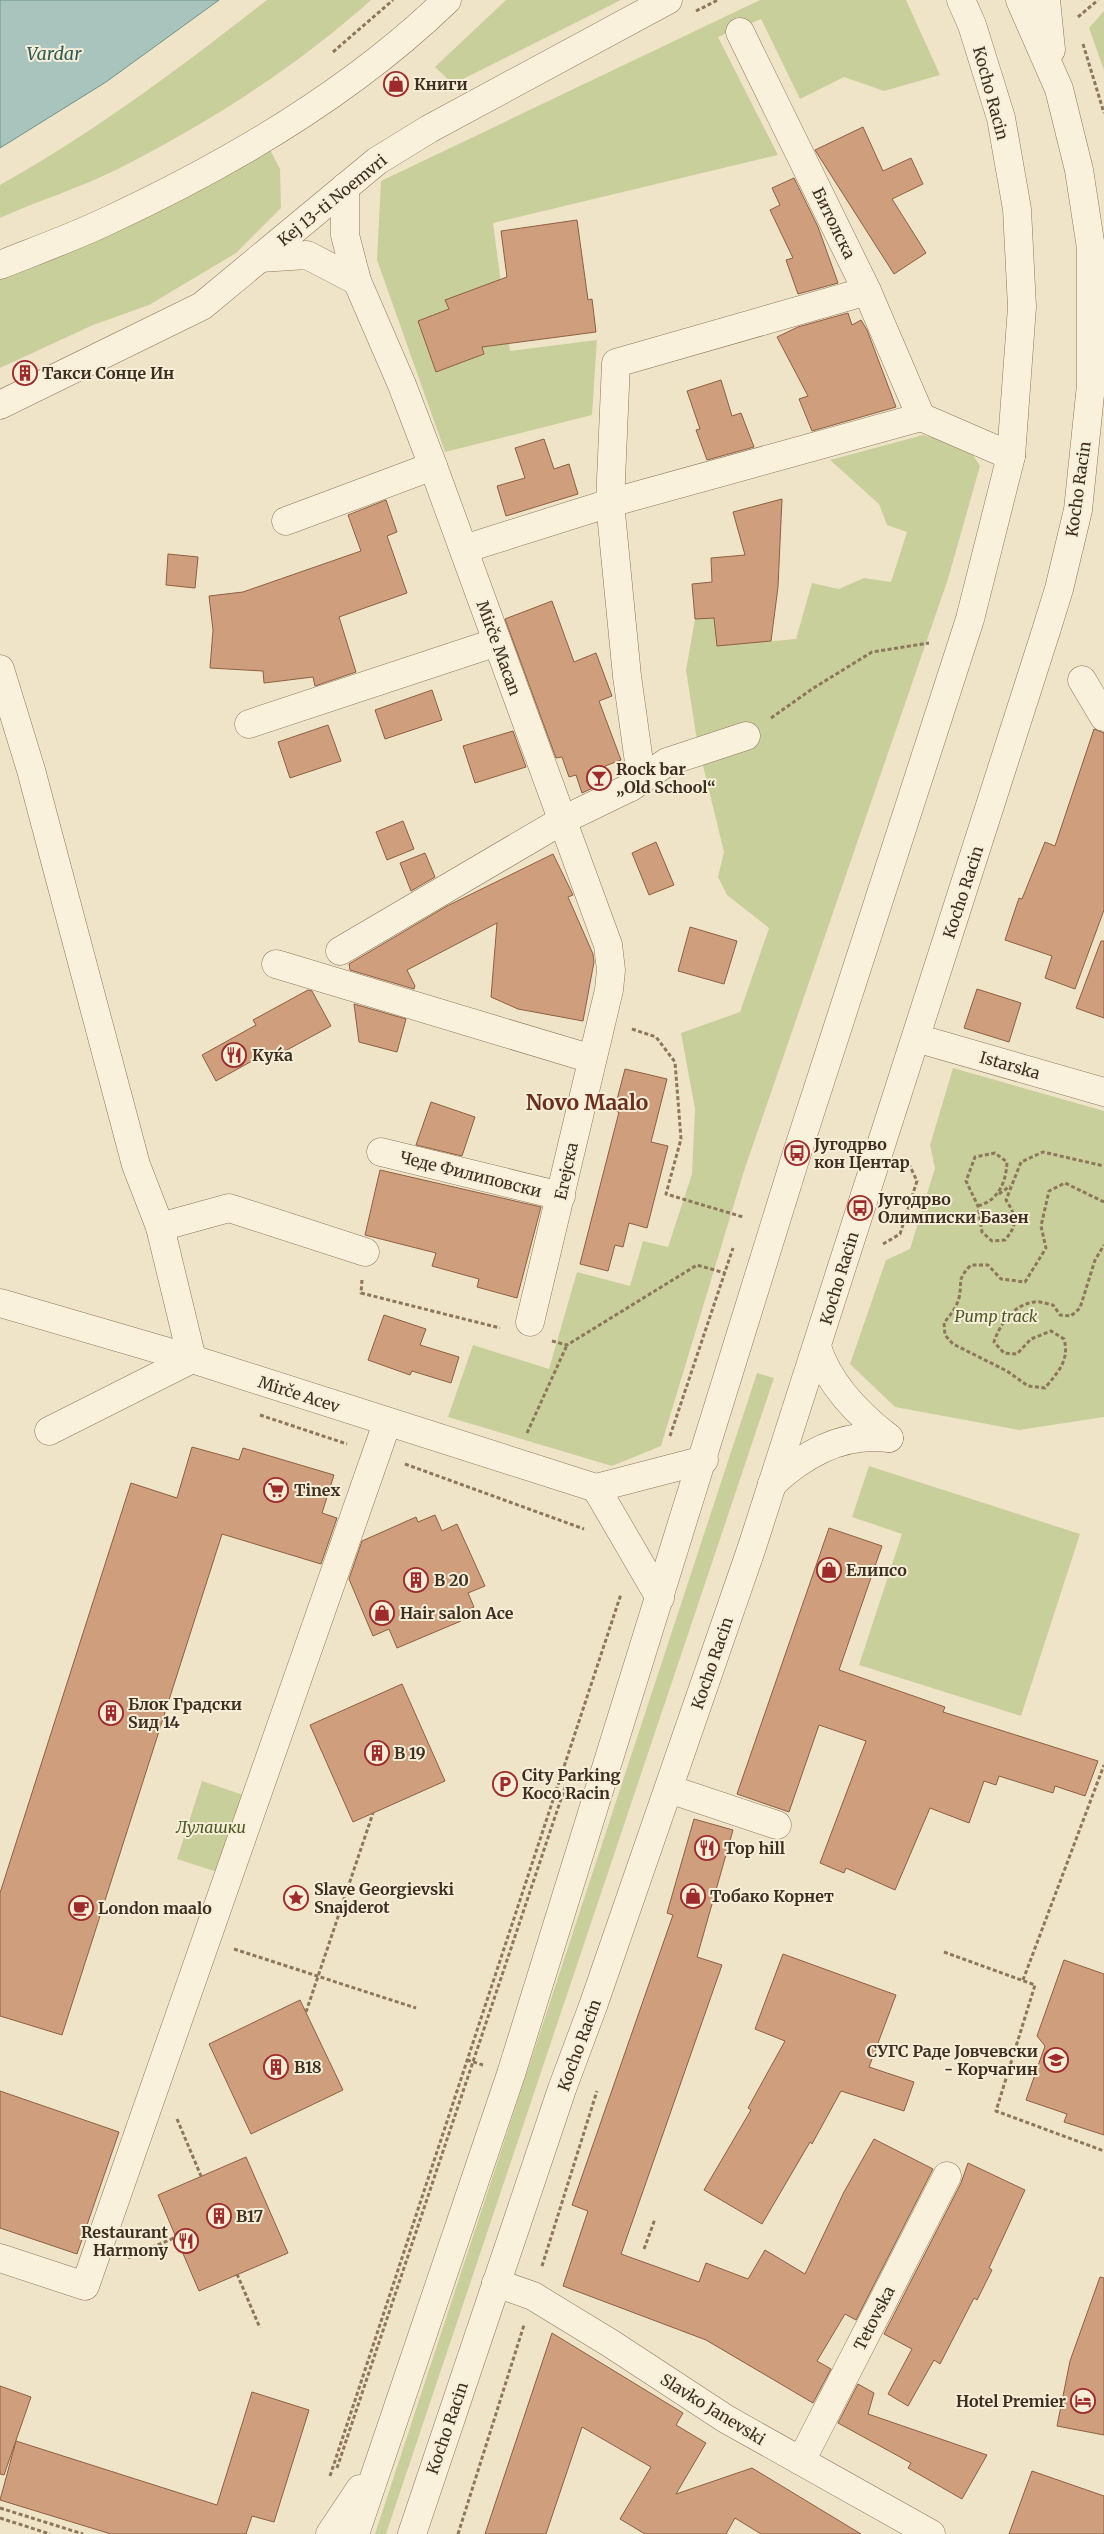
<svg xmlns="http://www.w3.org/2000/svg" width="1104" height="2534" font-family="Merriweather,serif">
  <rect width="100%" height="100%" fill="#f0e4c8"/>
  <g fill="#c9cf9b">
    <path d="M267,0H371C295,68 207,124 116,170C79,188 38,201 0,218V185C95,132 181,67 267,0Z"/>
    <path d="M506,0H621L453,84L435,67Z"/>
    <path d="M760,0H906L940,75L884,91L844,77L800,99L761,19L718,37L778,155L493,223L510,351L597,340L592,415L445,452L377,260L381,181Z"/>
    <path d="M1104,11V70L1089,28Z"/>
    <path d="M264,138L280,169L281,208L236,253L149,305L93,325L0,368V252L172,186Z"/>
    <path d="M923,435L968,447L980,466L948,579L744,1171L661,1446L612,1466L448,1417L473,1345L549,1369L577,1272L630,1286L643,1241L668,1247L692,1174L695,1109L681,1033L740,1012L769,928L727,895L718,877L724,852L697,741L686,670L695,619L714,618L717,646L796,639L812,583L839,589L864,578L891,582L907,532L887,525L879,504L830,460Z"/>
    <path d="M953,1068L1104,1111V1417L1019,1430L895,1407L850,1364L886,1260L910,1249L935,1168L930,1145Z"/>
    <path d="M757,1373L774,1378L386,2534H375Z"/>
    <path d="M869,1466L1080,1534L1021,1716L859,1665L902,1534L852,1517Z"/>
    <path d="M202,1781L246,1796L220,1873L177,1859Z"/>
  </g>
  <path fill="#a9c4bc" stroke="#6f938a" d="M0,0H219L106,82L0,148Z"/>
  <g fill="#cf9f7d" stroke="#8d5f41">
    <path d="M863,127L883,171L911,158L923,184L892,199L926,253L894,274L815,150Z"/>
    <path d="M794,178L818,227L838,283L798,294L786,260L793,258L770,210L780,205L772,188Z"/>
    <path d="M577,220L588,300L592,299L596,332L482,347L484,354L436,372L418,321L449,309L445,300L507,277L501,231Z"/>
    <path d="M848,313L852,325L861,320L867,330L896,407L812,431L799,399L808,396L777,337L798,327Z"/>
    <path d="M721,380L732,416L741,413L754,447L707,460L696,430L700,429L687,391Z"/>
    <path d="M544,439L554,469L569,464L578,494L506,516L497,486L525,478L515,448Z"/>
    <path d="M782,499L778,587L771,641L717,646L714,618L695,619L692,584L712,582L711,558L745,555L733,512Z"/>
    <path d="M386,500L397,532L387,536L407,593L339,617L356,672L315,686L313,677L264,683L263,671L210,668L213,630L209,596L243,592L361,551L348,515Z"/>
    <path d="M168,554L198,557L195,588L166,585Z"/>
    <path d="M552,601L574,662L596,653L612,696L599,701L621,760L605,766L610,780L582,793L576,775L569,777L562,757L556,758L505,619Z"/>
    <path d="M432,690L442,720L385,739L375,710Z"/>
    <path d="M328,725L341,761L290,778L278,742Z"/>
    <path d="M1094,729L1104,733V910L1075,989L1045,978L1052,956L1005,940L1019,898L1022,899L1045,842L1055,846Z"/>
    <path d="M513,731L526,767L475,783L463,746Z"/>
    <path d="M403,821L414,849L387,860L376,832Z"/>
    <path d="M656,842L674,885L649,895L632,853Z"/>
    <path d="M425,853L435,877L411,891L400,863Z"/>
    <path d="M553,854L573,895L568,897L593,954L594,962L583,1021L518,1009L491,997L497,923L407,970L415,986L414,989L350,970L349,964L447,906Z"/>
    <path d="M690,927L737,941L724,984L678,971Z"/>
    <path d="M1101,941H1104V1018L1076,1008Z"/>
    <path d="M977,989L1021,1003L1009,1042L964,1028Z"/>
    <path d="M308,990L312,991L331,1026L274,1057L270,1051L216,1081L202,1055L256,1025L253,1020Z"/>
    <path d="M354,1004L406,1019L397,1052L359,1042Z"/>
    <path d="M625,1069L667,1079L651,1142L668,1146L647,1228L629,1223L623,1247L615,1245L608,1271L580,1264L619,1112L614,1111Z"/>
    <path d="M431,1102L475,1117L462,1156L416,1145Z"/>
    <path d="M380,1170L541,1207L517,1298L477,1287L479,1279L432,1266L436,1253L365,1235Z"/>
    <path d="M384,1315L426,1329L420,1345L459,1357L451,1383L412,1371L410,1375L368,1360Z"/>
    <path d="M192,1447L239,1460L243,1448L334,1475L322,1513L337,1518L321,1564L222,1534L62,2035L0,2016V1893L131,1483L177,1498Z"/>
    <path d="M435,1515L442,1531L457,1524L485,1586L468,1593L474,1607L458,1614L461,1621L397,1648L389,1629L373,1636L349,1579L362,1541L416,1517L418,1522Z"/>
    <path d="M829,1528L882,1546L839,1670L945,1707L943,1712L1098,1761L1085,1796L1055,1786L1053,1793L999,1776L996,1785L984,1781L969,1823L930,1808L895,1890L846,1868L844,1873L820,1863L866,1741L819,1725L789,1812L737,1794Z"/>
    <path d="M402,1684L445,1781L353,1822L310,1725Z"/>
    <path d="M694,1819L733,1830L697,1957L722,1965L621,2254L699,2282L706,2263L748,2279L765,2250L805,2274L844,2192L874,2139L933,2169L856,2320L845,2314L817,2361L831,2369L813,2403L706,2340L563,2286L588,2211L572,2205L673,1915L667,1913Z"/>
    <path d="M783,1954L896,1995L869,2067L914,2082L904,2111L841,2091L812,2144L810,2142L762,2224L704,2190L751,2110L748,2108L785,2041L755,2029Z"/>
    <path d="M1064,1960L1104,1974V2135L1064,2122L1067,2114L1026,2100L1045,2046L1037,2036Z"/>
    <path d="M300,2000L343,2090L251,2134L209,2044Z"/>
    <path d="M0,2091L119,2132L77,2254L0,2228Z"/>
    <path d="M246,2157L288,2253L199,2291L158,2195Z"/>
    <path d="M968,2163L1025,2190L989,2268L992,2270L977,2300L974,2298L940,2364L934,2360L908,2406L888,2394L912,2349L884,2334L961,2183Z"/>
    <path d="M1100,2277L1104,2278V2435L1057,2426L1070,2361Z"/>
    <path d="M552,2333L683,2413L676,2425L706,2443L676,2494L752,2468L861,2534H761L735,2518L726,2534H645L620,2519L651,2467L582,2427L546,2534H485Z"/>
    <path d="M858,2384L874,2393L868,2414L987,2455L962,2499L908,2468L911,2463L838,2423Z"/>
    <path d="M0,2386L31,2397L4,2475L0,2474Z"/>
    <path d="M252,2392L309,2410L274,2522L252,2516L246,2534H111L0,2500L16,2441L217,2505Z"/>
    <path d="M1032,2471L1104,2496V2534H1009Z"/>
  </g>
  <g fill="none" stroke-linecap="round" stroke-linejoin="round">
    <defs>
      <g id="minor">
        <path d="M1046,0L1051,50"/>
        <path d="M740,32L867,291L921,417"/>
        <path d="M345,187V235L357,281L402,385L433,466L608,945L611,970L609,990L530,1322"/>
        <path d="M260,258L307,255L357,281"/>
        <path d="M0,265C35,251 71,238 105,222C226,166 351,93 447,0"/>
        <path d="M0,405L202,306L377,161L429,129L668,0"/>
        <path d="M286,521L433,466"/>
        <path d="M464,549L610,503L921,417L1011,456"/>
        <path d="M0,669L31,770L136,1165L160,1227L192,1359L49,1431"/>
        <path d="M1082,680L1104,717"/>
        <path d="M249,724L497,642"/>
        <path d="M631,787L667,762L746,736"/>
        <path d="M340,951L563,820L631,787L639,762L627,676L610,503L616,363L867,291"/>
        <path d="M276,964L592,1059"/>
        <path d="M916,1038L1104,1092"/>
        <path d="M381,1152L561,1196"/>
        <path d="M160,1227L229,1208L365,1252"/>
        <path d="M0,1303L192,1359L596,1488L704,1460"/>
        <path d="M817,1347C829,1385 858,1414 889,1438"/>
        <path d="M772,1484C804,1454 843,1432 889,1438"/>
        <path d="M596,1488L660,1598"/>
        <path d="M669,1789L777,1825"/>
        <path d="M0,2258L85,2286L387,1423"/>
        <path d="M496,2283L533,2296L610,2343L726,2419L931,2534"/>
        <path d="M801,2461L947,2176"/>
        <path d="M330,2534L360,2489"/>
        <path d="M355,2534L511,2074L797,1153L970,619L1011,456L1022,307L1017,209L1001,118L972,25L961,0"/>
        <path d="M412,2534L562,2089L593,2006L752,1547L1046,631L1059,589L1078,510L1091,385V248L1079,170L1059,89L1020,0"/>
      </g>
    </defs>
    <use href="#minor" stroke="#8d765c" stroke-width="29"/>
    <g stroke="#8d765c" stroke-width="3" stroke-dasharray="4 2.5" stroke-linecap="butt">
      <path d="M696,11L718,0"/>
      <path d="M1078,17L1098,0"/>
      <path d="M1083,44L1104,113"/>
      <path d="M333,52L393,0"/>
      <path d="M771,718L812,689L872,652L929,643"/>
      <path d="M632,1029L656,1037L675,1062L681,1139L666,1194L743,1217"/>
      <path d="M999,1194L1010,1186"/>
      <path d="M1104,1202L1065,1183L1049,1191L1041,1226L1046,1248L1025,1282L1001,1279L988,1265H971C956,1281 963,1279 959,1298C956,1309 950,1315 944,1323L945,1335L953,1344L1007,1371L1028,1386L1045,1388C1058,1372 1070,1360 1064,1339L1051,1331L1031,1339L1017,1354L1004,1353L994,1342C1000,1324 1013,1305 1034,1302C1040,1301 1048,1304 1053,1305L1060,1315L1071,1316L1080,1308L1095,1260L1104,1245"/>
      <path d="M978,1206C999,1200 1006,1182 1007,1162L995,1153L975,1157L966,1181L978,1206L982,1232L992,1241L1005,1240C1018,1224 1017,1217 1006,1200L1021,1162L1043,1152L1104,1166"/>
      <path d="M883,1244L900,1234L917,1181L908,1162"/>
      <path d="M362,1280L361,1293L500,1328"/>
      <path d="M552,1341L567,1345L697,1265L725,1273"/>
      <path d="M260,1415L347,1444"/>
      <path d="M527,1433L567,1345"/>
      <path d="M670,1436L733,1248"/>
      <path d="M405,1464L584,1529"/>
      <path d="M234,1949L416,2008"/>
      <path d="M944,1952L1035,1985L996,2111L1104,2151"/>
      <path d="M1023,1980L1104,1765"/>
      <path d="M306,2012L373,1813"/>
      <path d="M467,2060L483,2065"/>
      <path d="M177,2119L201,2176"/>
      <path d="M644,2249L655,2219"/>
      <path d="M128,2258L176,2237"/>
      <path d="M542,2266L597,2091"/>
      <path d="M237,2274L260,2328"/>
      <path d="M337,2468L565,1787"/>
      <path d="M330,2476L621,1594"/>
      <path d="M0,2508L83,2534"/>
      <path d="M0,2518L50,2534"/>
      <path d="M458,2534L524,2325"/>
    </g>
    <use href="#minor" stroke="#faf1dc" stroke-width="28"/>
  </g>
  <defs>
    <symbol id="shop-ring" viewBox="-11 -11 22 22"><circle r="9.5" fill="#f7eed8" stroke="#9e2a2b" stroke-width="1.5"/><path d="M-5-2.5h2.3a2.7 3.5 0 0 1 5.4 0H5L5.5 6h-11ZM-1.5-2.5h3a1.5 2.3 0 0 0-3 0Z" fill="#9e2a2b"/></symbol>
    <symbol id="building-ring" viewBox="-11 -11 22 22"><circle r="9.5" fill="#f7eed8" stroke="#9e2a2b" stroke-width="1.5"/><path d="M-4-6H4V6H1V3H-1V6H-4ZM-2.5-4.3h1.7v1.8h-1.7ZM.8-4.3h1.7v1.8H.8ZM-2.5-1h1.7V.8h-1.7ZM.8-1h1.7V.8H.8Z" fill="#9e2a2b"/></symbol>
    <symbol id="bar-ring" viewBox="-11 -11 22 22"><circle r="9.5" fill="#f7eed8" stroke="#9e2a2b" stroke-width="1.5"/><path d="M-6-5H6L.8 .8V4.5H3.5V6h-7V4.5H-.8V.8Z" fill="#9e2a2b"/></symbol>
    <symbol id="restaurant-ring" viewBox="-11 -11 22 22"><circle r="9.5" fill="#f7eed8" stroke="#9e2a2b" stroke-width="1.5"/><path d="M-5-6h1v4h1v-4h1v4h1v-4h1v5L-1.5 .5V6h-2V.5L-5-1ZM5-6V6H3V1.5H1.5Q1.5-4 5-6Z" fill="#9e2a2b"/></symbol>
    <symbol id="bus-ring" viewBox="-11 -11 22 22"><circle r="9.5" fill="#f7eed8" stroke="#9e2a2b" stroke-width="1.5"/><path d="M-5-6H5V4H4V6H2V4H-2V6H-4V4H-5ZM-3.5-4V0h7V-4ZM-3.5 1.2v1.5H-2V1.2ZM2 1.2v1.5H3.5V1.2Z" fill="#9e2a2b"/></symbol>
    <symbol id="supermarket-ring" viewBox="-11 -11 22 22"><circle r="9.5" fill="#f7eed8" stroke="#9e2a2b" stroke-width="1.5"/><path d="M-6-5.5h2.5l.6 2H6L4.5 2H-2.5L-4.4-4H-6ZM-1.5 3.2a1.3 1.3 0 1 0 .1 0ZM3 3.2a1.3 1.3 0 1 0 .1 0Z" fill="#9e2a2b"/></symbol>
    <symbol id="parking-ring" viewBox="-11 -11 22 22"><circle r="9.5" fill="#f7eed8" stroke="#9e2a2b" stroke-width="1.5"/><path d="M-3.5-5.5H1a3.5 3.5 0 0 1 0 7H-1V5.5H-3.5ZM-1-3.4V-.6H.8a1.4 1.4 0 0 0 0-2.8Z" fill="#9e2a2b"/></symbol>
    <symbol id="sight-ring" viewBox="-11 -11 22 22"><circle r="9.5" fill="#f7eed8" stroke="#9e2a2b" stroke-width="1.5"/><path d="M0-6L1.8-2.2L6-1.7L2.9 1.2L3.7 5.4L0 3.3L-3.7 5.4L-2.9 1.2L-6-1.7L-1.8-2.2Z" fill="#9e2a2b"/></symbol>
    <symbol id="cafe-ring" viewBox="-11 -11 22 22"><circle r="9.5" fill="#f7eed8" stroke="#9e2a2b" stroke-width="1.5"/><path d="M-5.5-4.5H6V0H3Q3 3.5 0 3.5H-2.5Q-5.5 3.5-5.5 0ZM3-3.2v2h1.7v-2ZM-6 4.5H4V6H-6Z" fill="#9e2a2b"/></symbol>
    <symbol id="school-ring" viewBox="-11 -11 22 22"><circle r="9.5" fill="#f7eed8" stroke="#9e2a2b" stroke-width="1.5"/><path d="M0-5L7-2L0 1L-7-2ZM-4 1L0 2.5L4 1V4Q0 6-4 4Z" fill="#9e2a2b"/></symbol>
    <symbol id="hotel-ring" viewBox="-11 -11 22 22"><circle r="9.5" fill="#f7eed8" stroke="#9e2a2b" stroke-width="1.5"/><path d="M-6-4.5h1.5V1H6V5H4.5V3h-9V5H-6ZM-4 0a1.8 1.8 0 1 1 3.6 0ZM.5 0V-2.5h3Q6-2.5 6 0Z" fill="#9e2a2b"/></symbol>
  </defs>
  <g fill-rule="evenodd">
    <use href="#shop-ring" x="382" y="70" width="28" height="28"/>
    <use href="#building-ring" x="11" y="359" width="28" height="28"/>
    <use href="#bar-ring" x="585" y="764" width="28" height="28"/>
    <use href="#restaurant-ring" x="220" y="1041" width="28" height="28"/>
    <use href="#bus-ring" x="783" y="1139" width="28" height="28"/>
    <use href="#bus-ring" x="846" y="1194" width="28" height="28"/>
    <use href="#supermarket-ring" x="262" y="1476" width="28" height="28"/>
    <use href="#shop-ring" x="815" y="1556" width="28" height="28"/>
    <use href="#building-ring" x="402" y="1566" width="28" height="28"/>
    <use href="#shop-ring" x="368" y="1599" width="28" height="28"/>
    <use href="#building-ring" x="97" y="1699" width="28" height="28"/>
    <use href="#building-ring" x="363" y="1739" width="28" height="28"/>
    <use href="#parking-ring" x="491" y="1770" width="28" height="28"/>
    <use href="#restaurant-ring" x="693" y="1834" width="28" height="28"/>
    <use href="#shop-ring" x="679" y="1882" width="28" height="28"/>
    <use href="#sight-ring" x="282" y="1884" width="28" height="28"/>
    <use href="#cafe-ring" x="67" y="1894" width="28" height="28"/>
    <use href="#school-ring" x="1042" y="2046" width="28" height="28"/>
    <use href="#building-ring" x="262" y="2053" width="28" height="28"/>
    <use href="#building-ring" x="205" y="2202" width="28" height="28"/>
    <use href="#restaurant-ring" x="172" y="2227" width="28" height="28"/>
    <use href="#hotel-ring" x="1069" y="2387" width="28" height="28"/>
  </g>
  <g text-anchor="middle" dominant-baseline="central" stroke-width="4" stroke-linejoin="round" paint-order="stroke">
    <g font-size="16" font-weight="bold" fill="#3d2e20" stroke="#f7eed8" text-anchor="start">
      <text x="414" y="84">Книги</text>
      <text x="42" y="373">Такси Сонце Ин</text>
      <text x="616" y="769">Rock bar<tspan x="616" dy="18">„Old School“</tspan></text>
      <text x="252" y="1055">Kуќа</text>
      <text x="814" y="1144">Југодрво<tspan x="814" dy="18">кон Центар</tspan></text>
      <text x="878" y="1199">Југодрво<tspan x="878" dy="18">Олимписки Базен</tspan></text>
      <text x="294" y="1490">Tinex</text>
      <text x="846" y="1570">Елипсо</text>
      <text x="434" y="1580">B 20</text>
      <text x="400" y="1613">Hair salon Ace</text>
      <text x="128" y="1704">Блок Градски<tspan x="128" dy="18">Sид 14</tspan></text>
      <text x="394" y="1753">B 19</text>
      <text x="522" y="1775">City Parking<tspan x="522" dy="18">Koco Racin</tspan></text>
      <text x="724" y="1848">Top hill</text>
      <text x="314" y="1889">Slave Georgievski<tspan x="314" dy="18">Snajderot</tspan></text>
      <text x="710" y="1896">Тобако Корнет</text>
      <text x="98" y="1908">London maalo</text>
      <text x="1038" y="2051" text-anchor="end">СУГС Раде Јовчевски<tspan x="1038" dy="18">- Корчагин</tspan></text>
      <text x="294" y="2067">B18</text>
      <text x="236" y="2216">B17</text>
      <text x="168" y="2232" text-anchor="end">Restaurant<tspan x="168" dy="18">Harmony</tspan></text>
      <text x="1066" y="2401" text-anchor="end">Hotel Premier</text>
    </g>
    <g font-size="16" fill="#3d2e20" stroke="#f7eed8">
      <text transform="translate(991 93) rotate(75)">Kocho Racin</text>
      <text transform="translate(332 200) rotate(-39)">Kej 13-ti Noemvri</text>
      <text transform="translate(834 223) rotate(64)">Битолска</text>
      <text transform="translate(1078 489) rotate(-82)">Kocho Racin</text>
      <text transform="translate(499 648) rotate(70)">Mirče Macan</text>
      <text transform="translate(963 892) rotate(-72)">Kocho Racin</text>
      <text transform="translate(1010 1065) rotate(16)">Istarska</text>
      <text transform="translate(566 1171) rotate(-78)">Егејска</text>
      <text transform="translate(471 1174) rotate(14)">Чеде Филиповски</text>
      <text transform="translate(839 1278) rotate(-73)">Kocho Racin</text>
      <text transform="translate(299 1394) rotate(18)">Mirče Acev</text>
      <text transform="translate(712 1663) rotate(-71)">Kocho Racin</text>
      <text transform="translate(579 2045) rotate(-70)">Kocho Racin</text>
      <text transform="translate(874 2318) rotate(-63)">Tetovska</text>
      <text transform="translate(713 2409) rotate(32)">Slavko Janevski</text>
      <text transform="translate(447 2428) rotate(-71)">Kocho Racin</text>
    </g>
    <g font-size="16" font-style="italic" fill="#4d5a26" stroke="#f7eed8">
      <text x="996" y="1316">Pump track</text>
      <text x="211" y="1827">Лулашки</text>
    </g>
    <g font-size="18" font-style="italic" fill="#2f5d5a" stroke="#f7eed8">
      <text x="54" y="53">Vardar</text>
    </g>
    <g font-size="21" font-weight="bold" fill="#6b2e1e" stroke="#f7eed8">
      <text x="587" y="1102">Novo Maalo</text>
    </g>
  </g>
</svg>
